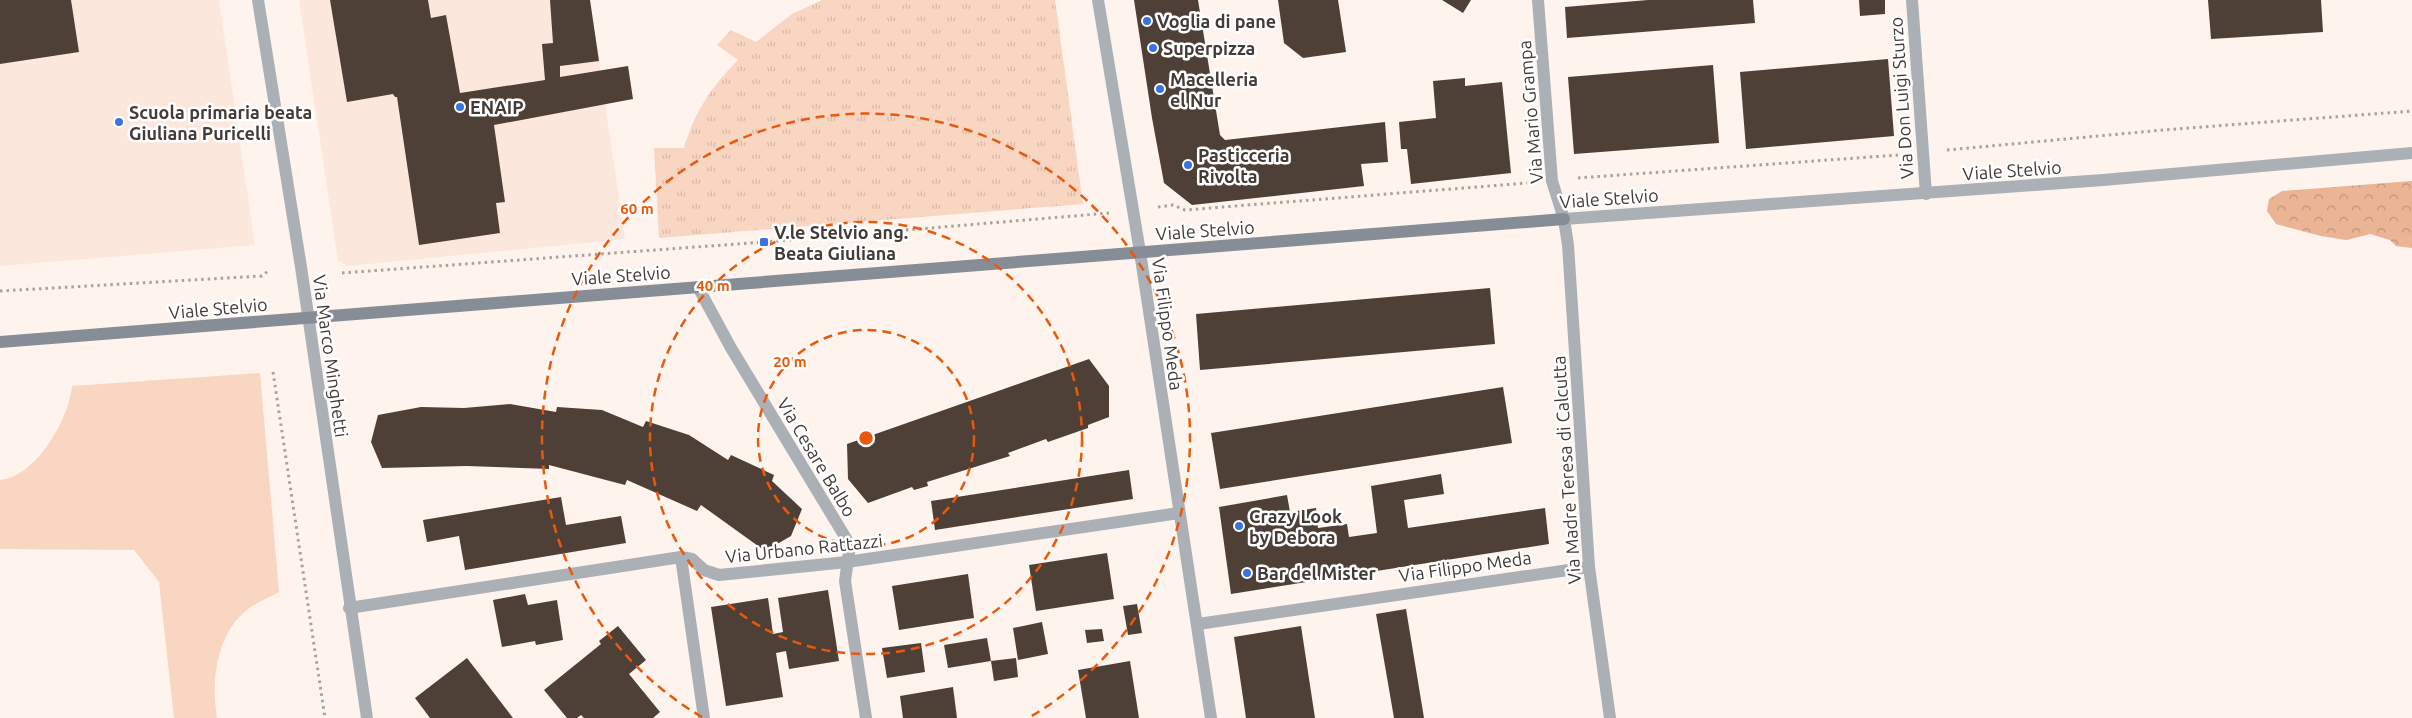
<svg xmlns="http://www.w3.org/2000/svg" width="2412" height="718" font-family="Ubuntu,sans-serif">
  <defs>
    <pattern id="forest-crowns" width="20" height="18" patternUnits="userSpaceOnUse" patternTransform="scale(1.25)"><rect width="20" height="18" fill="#eab495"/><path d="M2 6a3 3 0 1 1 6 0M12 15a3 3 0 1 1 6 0" fill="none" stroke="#bf947a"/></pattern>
    <pattern id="park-tufts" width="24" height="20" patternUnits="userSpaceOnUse" patternTransform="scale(1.25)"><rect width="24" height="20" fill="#f9d6c2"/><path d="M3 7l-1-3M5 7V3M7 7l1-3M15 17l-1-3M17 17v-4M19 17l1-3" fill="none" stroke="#d7b9a7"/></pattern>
  </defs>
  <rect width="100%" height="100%" fill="#fff3ed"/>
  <g fill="#fce7dc">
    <path d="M0,0H219L255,245L0,266Z"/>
    <path d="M299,0H590L625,239L348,266L338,261Z"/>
  </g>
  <path fill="#f9d6c2" d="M260,373L279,592C269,598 257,602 248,609C216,634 211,680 217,718H174L159,582L134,550L0,549V480C36,477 69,419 72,386Z"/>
  <path fill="url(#forest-crowns)" d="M2412,181V248L2396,246L2390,240L2370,234L2347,240L2321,236L2276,224L2267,211L2269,199L2282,191Z"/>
  <path fill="url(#park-tufts)" d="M822,0H1055L1083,204L659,238L654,148H684C694,112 712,86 738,60L717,45L731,30L756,42L792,14Z"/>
  <g fill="#4e4037">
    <path d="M0,0H71L79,52L0,64Z"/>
    <path d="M330,0H428L431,18L446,15L460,93L545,80L542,44L553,43L550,0H590L599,61L560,66V77L628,66L633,99L494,125L505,202L496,203L500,233L419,245L397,97H395L393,94L347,102Z"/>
    <path d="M1134,0H1198L1220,135L1225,140L1385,122L1388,162L1361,164L1364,186L1192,205L1164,183L1152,118Z"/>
    <path d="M1278,0H1338L1346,52L1303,58L1284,43Z"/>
    <path d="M1442,0H1471L1463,13Z"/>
    <path d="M1648,0H1753L1755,23L1567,38L1565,7Z"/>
    <path d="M1859,0H1885V14L1860,16Z"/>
    <path d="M2208,0H2321L2323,32L2211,39Z"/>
    <path d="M1888,59L1894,136L1746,149L1740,72Z"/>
    <path d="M1713,65L1719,143L1574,154L1568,77Z"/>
    <path d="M1465,78V86L1502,82L1511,173L1411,184L1407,149H1401L1399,122L1436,118L1433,81Z"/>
    <path d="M1490,288L1495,344L1200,370L1196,314Z"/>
    <path d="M1089,359L1109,386V417L1088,425V428L1048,442L1046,439L1008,453L1010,456L927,482L928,486L914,490L912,487L868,503L848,479L847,444Z"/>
    <path d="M1503,387L1512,443L1220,489L1211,433Z"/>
    <path d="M510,404L556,412L557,407L602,410L643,427L646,421L689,435L728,460L731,455L774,475L772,481L802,509L791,536L765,551L701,505L697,511L627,480L625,485L549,465V469L467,466L382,468L371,442L378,415L421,407L464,408Z"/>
    <path d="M1129,470L1133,499L935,530L931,501Z"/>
    <path d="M1441,474L1444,494L1404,500L1408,528L1545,508L1549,544L1231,594L1219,507L1287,495L1290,512L1316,508L1318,528L1347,524L1349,537L1377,533L1371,486Z"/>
    <path d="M561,497L566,525L621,516L626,543L465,570L459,536L427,542L423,520Z"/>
    <path d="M1107,553L1114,599L1036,611L1029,565Z"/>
    <path d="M968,574L974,618L899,630L892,586Z"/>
    <path d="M828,590L839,661L789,669L786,651L776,653L783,697L726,706L711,607L768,598L773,634L783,632L778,598Z"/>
    <path d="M525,594L528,605L557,600L563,640L536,645L535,641L502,647L493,600Z"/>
    <path d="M1137,604L1142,633L1128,635L1123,606Z"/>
    <path d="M1406,609L1424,718H1394L1376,614Z"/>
    <path d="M1042,622L1048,654L1018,660L1013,628Z"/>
    <path d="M618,626L646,660L629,674L660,712L653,718H584L581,715L577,718H567L544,690L601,644L599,641Z"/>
    <path d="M1301,626L1315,718H1246L1234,637Z"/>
    <path d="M1102,629L1104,641L1087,643L1085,630Z"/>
    <path d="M987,638L991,661L948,668L944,645Z"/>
    <path d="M921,643L925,672L887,678L882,648Z"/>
    <path d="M467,658L513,718H430L415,698Z"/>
    <path d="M1016,658L1018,677L994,681L991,661Z"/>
    <path d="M1130,661L1139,718H1086L1078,670Z"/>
    <path d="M953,687L957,718H903L900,696Z"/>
  </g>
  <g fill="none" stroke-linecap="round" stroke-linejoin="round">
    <g stroke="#aca29d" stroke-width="3" stroke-dasharray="2.5 4" stroke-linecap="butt">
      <path d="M1947,150L2163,130L2412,111"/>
      <path d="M1578,178L1898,155"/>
      <path d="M1158,207L1173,205L1185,210L1527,183"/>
      <path d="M342,273L764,242L1109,213"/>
      <path d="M0,291L262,276L268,271"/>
      <path d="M273,372L325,718"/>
    </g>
    <g stroke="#abafb6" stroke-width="12">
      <path d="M258,0L301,267L367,718"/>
      <path d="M1098,0L1140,252L1211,718"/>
      <path d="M1538,0L1552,181L1564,219L1568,245L1589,567L1610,718"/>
      <path d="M1912,0L1926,194"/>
      <path d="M1564,219L2103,180L2412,153"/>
      <path d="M698,287L731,348L850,545L845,581L866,718"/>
      <path d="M681,557L704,718"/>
      <path d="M349,608L681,557L692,559L704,570L719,575L847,562L1179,513"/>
      <path d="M1198,624L1589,567"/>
    </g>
    <path stroke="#878d97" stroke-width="12" d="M0,342L1564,219"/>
  </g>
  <g fill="none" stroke="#e8590c" stroke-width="2.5" stroke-dasharray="9 6">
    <circle cx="866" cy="438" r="108"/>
    <circle cx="866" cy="438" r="216"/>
    <path d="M702 717A324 324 0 1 1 1030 717"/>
  </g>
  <g fill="#3b73e2" stroke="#fff" stroke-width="2">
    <circle cx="1147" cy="21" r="5"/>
    <circle cx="1153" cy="48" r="5"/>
    <circle cx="1160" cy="89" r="5"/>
    <circle cx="460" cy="107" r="5"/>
    <circle cx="119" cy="122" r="5"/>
    <circle cx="1188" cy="165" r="5"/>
    <rect x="759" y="237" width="10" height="10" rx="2.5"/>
    <circle cx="1239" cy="526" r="5"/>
    <circle cx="1247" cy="573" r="5"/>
  </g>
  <g text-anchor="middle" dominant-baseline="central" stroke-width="5" stroke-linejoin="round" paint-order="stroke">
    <g font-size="18" font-weight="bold" fill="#423b37" stroke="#fff" text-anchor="start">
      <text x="1157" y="21">Voglia di pane</text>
      <text x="1163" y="48">Superpizza</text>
      <text x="1170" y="79">Macelleria<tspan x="1170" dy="21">el Nur</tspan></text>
      <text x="470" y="107">ENAIP</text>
      <text x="129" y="112">Scuola primaria beata<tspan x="129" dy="21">Giuliana Puricelli</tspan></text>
      <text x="1198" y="155">Pasticceria<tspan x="1198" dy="21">Rivolta</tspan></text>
      <text x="774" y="232">V.le Stelvio ang.<tspan x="774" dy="21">Beata Giuliana</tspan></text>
      <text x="1249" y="516">Crazy Look<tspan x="1249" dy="21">by Debora</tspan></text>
      <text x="1257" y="573">Bar del Mister</text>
    </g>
    <g font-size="18" fill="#423b37" stroke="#fff">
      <text transform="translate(1901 98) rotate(-94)">Via Don Luigi Sturzo</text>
      <text transform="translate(1530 112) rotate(-95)">Via Mario Grampa</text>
      <text transform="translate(2012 170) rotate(-4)">Viale Stelvio</text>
      <text transform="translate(1609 198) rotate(-4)">Viale Stelvio</text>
      <text transform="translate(1205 230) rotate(-4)">Viale Stelvio</text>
      <text transform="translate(621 275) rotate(-4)">Viale Stelvio</text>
      <text transform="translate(218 308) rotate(-5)">Viale Stelvio</text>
      <text transform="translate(1168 324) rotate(82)">Via Filippo Meda</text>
      <text transform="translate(331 356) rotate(82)">Via Marco Minghetti</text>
      <text transform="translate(817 457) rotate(59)">Via Cesare Balbo</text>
      <text transform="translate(1566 470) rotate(-94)">Via Madre Teresa di Calcutta</text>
      <text transform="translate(804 548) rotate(-6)">Via Urbano Rattazzi</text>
      <text transform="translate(1465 566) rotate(-8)">Via Filippo Meda</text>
    </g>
  </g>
  <circle cx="866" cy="438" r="8" fill="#e8590c" stroke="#fff" stroke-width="2.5"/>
  <g font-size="15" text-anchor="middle" font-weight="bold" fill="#e8590c" stroke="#fff" stroke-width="5" stroke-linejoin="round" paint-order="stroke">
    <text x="637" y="214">60 m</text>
    <text x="713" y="291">40 m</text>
    <text x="790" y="367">20 m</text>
  </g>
</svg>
